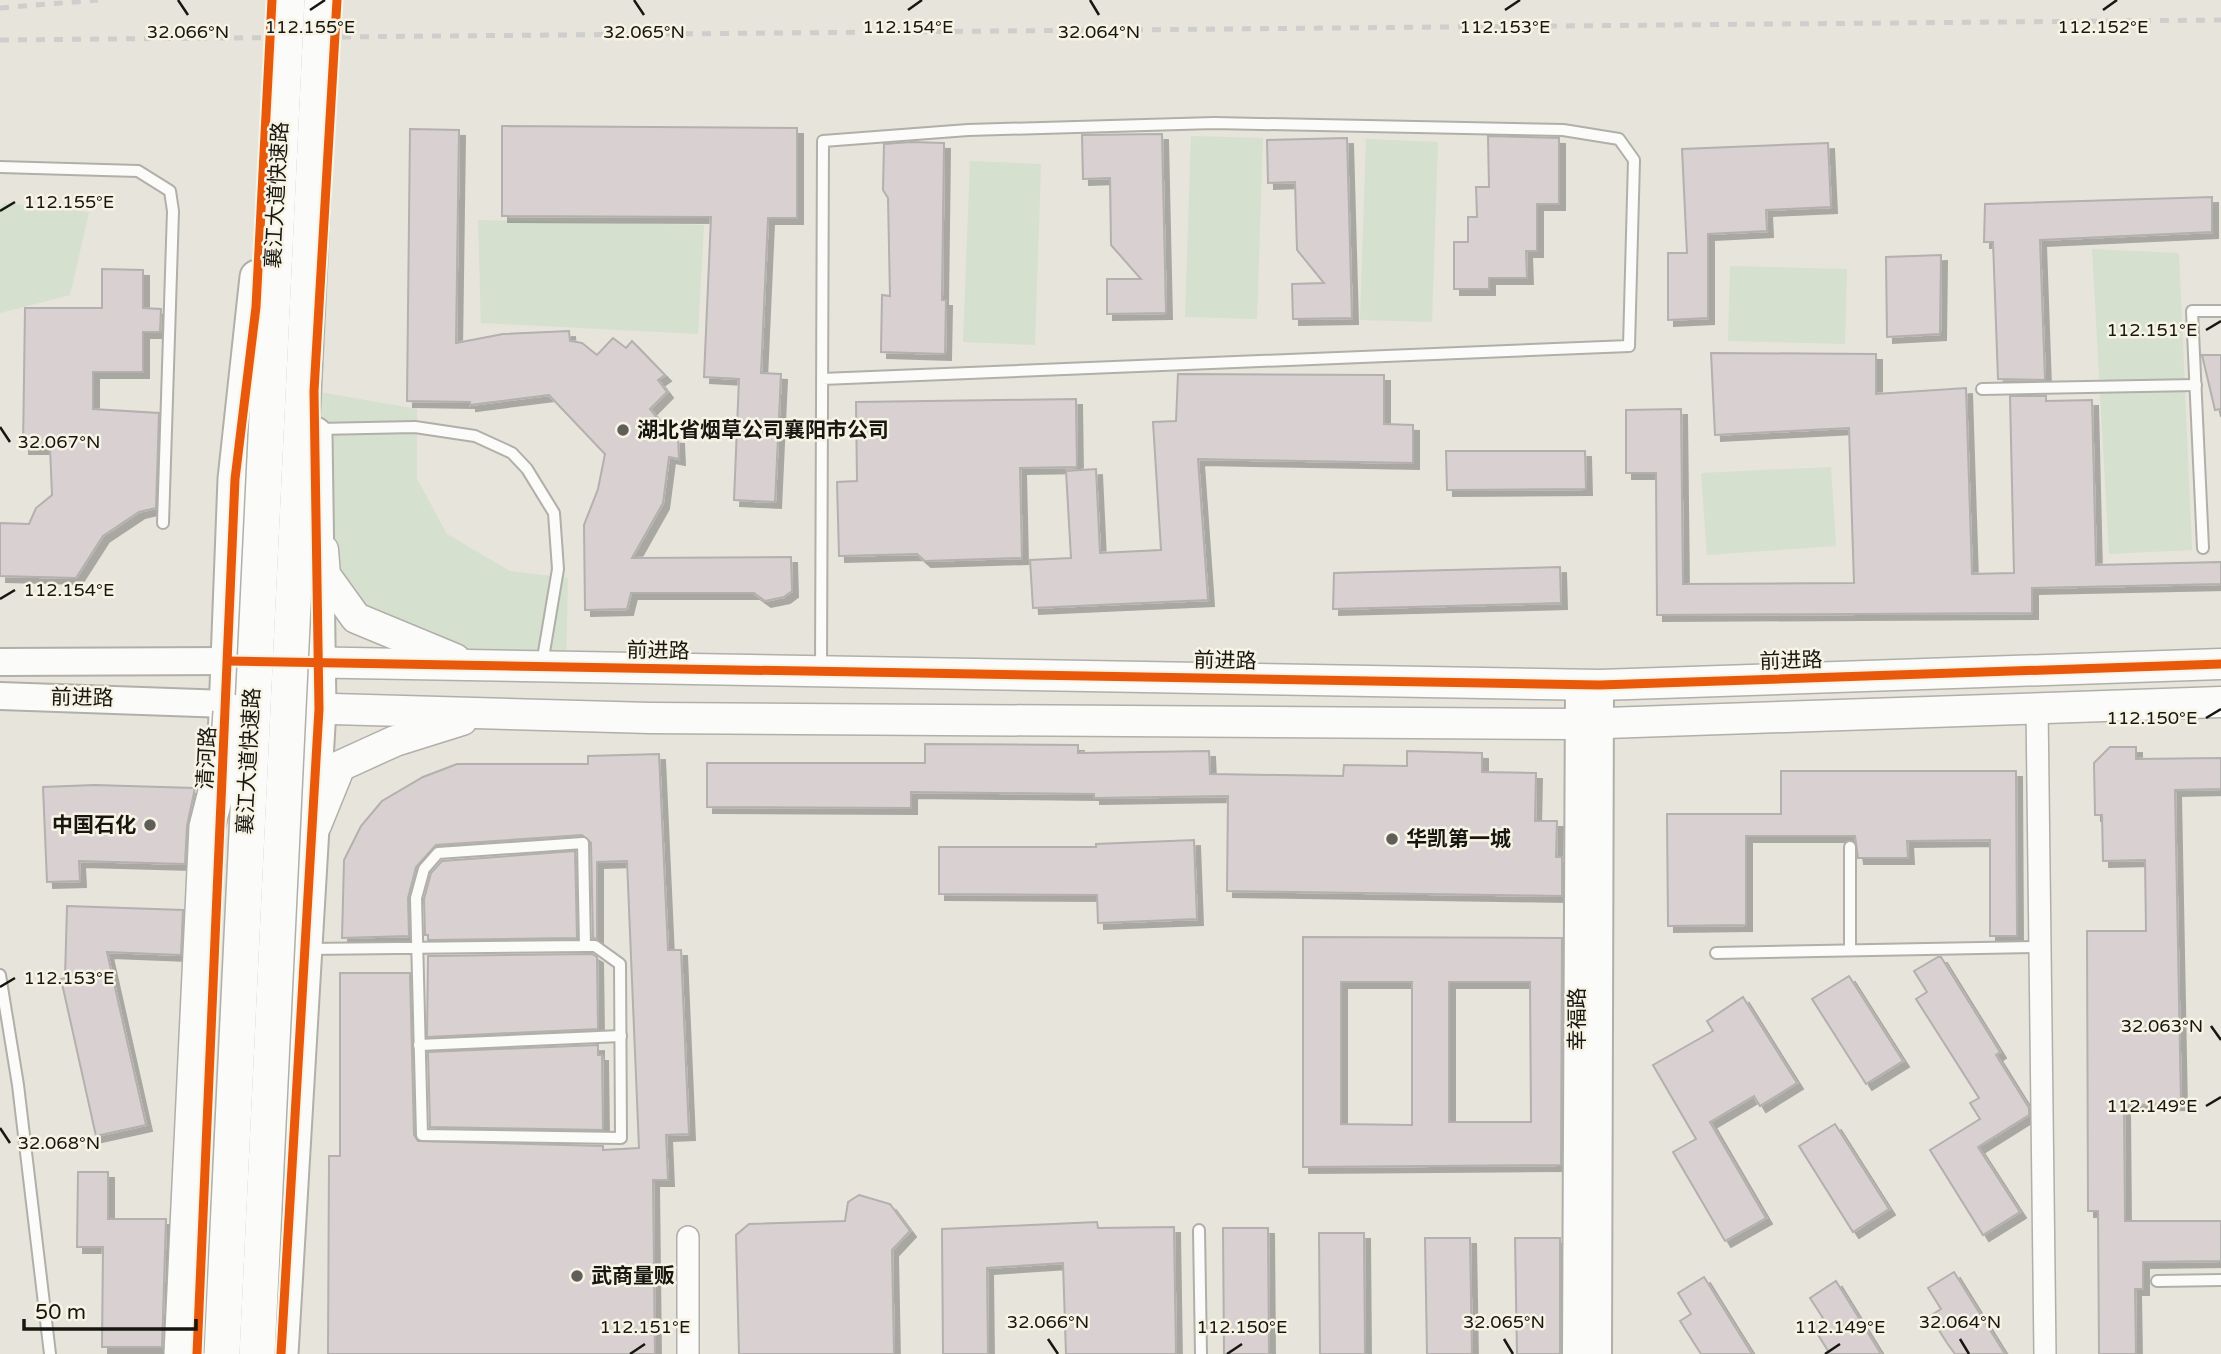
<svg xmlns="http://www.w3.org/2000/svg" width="2221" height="1354" font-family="'Varela Round','Noto Sans SC',sans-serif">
  <defs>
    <filter id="shadow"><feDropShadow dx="6" dy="6" stdDeviation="0" flood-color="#0004"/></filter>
  </defs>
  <rect width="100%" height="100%" fill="#e6e4db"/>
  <g fill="#d6e0cf">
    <path d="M1191,136L1263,138L1257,319L1185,317Z"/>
    <path d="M1366,139L1438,142L1432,322L1360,320Z"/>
    <path d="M970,161L1041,164L1035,345L963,342Z"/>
    <path d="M5,203L89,212L70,295L0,313V207Z"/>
    <path d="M478,220L704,225L698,334L481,323Z"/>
    <path d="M2092,249L2179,253L2192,550L2109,554Z"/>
    <path d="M1730,266L1847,269L1845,344L1728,341Z"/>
    <path d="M314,391L417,409V479L447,534L510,571L568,578L566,667L472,666L356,618L325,575Z"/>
    <path d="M1831,467L1836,546L1707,555L1701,473Z"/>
  </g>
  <g fill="#d9d0d2" stroke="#b3b0ae" stroke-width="2" fill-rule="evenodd" filter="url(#shadow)">
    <path d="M502,126L797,128V218H768L761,373L781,374L775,502L734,500L739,379L704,377L711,217L502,216Z"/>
    <path d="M410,129L459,130L456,343L503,334L569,331L570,341L582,343L597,355L613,338L626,348L632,341L665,375L658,380L667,392L650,409L661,423L665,437L678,438L679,459L669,457L663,503L632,558L791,557L792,591L784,597L765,601L754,593H631L627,609L585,610L584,525L598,489L605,454L549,395L470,405V402L407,401Z"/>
    <path d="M1162,134L1166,313L1107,314V279H1141L1111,245L1110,178L1083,179L1082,135Z"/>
    <path d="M1488,136L1559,138V204H1537V251H1526L1527,278H1489V289H1454V242H1468V217H1477L1476,187H1489Z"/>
    <path d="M1347,138L1352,318L1293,319L1292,284L1324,283L1297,250L1295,182L1268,183L1267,140Z"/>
    <path d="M911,142L944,143L942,300H946L945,354L881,352L882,295L890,296L888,198L883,190L884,144Z"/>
    <path d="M1828,143L1831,207L1766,210L1767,231L1708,234V318L1668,320V253H1687L1682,149Z"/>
    <path d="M2212,197V232L2040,240L2045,380L1998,379L1993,242H1984L1985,204Z"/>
    <path d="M1941,255L1940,334L1887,337L1886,257Z"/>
    <path d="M102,269L143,270V308L161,309L160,332H143V372H93V409L159,413L156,508L139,512L103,536L76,578L0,576V523L29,524L36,508L52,495L50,448H23L25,308H102Z"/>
    <path d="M1711,353L1876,354V394L1966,388L1972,574L2014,573L2010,396H2046V401L2092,400L2096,565L2221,562V584L2032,588V613L1657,615L1656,473H1626V410L1681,409L1683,584L1854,583L1849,428L1715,435Z"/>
    <path d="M2202,355H2221V409L2215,410Z"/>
    <path d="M1178,374L1384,375V424L1413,425V463L1198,459L1208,600L1033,608L1030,560L1071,558L1066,471L1096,469L1100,553L1161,550L1153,422L1176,421Z"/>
    <path d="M1076,399L1077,467L1020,468L1022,558L925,561L917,554L839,556L837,482L857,481L856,402Z"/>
    <path d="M1446,451H1585L1586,489L1447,490Z"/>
    <path d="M1560,567L1561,603L1333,609L1334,573Z"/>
    <path d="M925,744L1078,745V753L1209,751L1210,774L1343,776L1344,765L1407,766V751L1482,753V772L1536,773L1535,821H1557L1556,857H1562V896L1227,891L1228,796L1094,798V794L911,792V808L707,807V763H925Z"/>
    <path d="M2110,747H2136V759L2221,758V789L2175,790L2181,1104L2124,1105L2125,1221H2221V1261L2143,1262V1289H2135L2136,1354H2099L2098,1211H2088L2087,931H2146L2145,860L2103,861L2102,815H2095L2094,763Z"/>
    <path d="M659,754L668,950H681L689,1134L666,1135L668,1180H653L655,1354H328L329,1156H340V973H410L414,1135L418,1141L603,1146V1150L639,1148L627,861L597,862V939L593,938L591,843L582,835L436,845L416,867L408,898L409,936L342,938L344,860L361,826L382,801L423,777L457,764H588V756Z"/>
    <path d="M1781,771H2016L2017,936H1990V840L1907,841L1908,858H1858L1855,836H1746V925L1668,926L1667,814H1781Z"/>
    <path d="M94,785L195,788L187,826L185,864L79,861L80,881L47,882L43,787Z"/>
    <path d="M1194,840L1197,919L1098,923L1097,895L939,894V847H1096V844Z"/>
    <path d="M575,851L577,938L428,940V935H425L424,899L431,873L442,861Z"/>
    <path d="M67,906L183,910L181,955L107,952L146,1125L96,1136L61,979L65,978Z"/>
    <path d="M1303,937L1562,938L1561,1165L1303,1167ZM1341,982H1412V1125L1341,1124ZM1449,982H1530L1531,1122H1449Z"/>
    <path d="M592,954L597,957L598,1029L427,1037L428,956Z"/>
    <path d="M1938,957H1941L2000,1052L1996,1055L2029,1108V1115L1978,1147L2020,1212L1983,1235L1930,1150L1980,1119L1970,1103L1979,1098L1916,999L1927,992L1914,971Z"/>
    <path d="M1849,976L1903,1061L1866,1084L1812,999Z"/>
    <path d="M1743,997L1797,1083L1760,1106L1754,1096L1710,1122L1766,1218L1725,1241L1673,1152L1696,1139L1653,1065L1713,1031L1707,1021Z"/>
    <path d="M598,1045V1055H602L603,1130L430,1127L428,1052Z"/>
    <path d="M1835,1124L1889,1209L1853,1232L1799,1146Z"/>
    <path d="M78,1172H108V1219H166L162,1347H102L103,1247H77Z"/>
    <path d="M859,1195L890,1204L910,1231L892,1250L894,1354H739L736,1235L749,1224L845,1221L848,1202Z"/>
    <path d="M1097,1222L1098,1228L1174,1227L1176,1354H1066L1063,1263L987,1268L988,1354H943L942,1229Z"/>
    <path d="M1223,1228H1268L1269,1354H1224Z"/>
    <path d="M1319,1233H1364L1365,1354H1320Z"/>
    <path d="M1425,1238H1470L1472,1354H1427Z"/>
    <path d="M1515,1238H1560V1354H1517Z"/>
    <path d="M1954,1272L2005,1354H1955L1947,1343L1930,1316L1941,1309L1928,1288Z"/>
    <path d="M1704,1277L1752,1354H1701L1680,1321L1691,1314L1678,1293Z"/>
    <path d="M1836,1281L1881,1354H1830L1812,1325L1823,1318L1810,1298Z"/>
  </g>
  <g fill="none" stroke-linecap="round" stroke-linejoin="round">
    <defs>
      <g id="service">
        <path d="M0,167L138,171L170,191L173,211L163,523"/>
        <path d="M1982,389L2196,385"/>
        <path d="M318,429L415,427L475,436L512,453L527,469L554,513L558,569L542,664"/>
        <path d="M2203,548L2192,311H2221"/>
        <path d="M821,669L823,141L968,130L1214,123L1563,130L1619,139L1634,160L1629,346L822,379"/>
        <path d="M307,949L585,946H595L620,964L621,1138L422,1135L416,898L424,869L438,853L583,843L585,946"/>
        <path d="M1850,950V847"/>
        <path d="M1716,953L2040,947"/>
        <path d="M0,975L18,1085L50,1354"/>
        <path d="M419,1045L621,1036"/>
        <path d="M1199,1230L1201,1354"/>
        <path d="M2157,1281L2221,1280"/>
      </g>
      <g id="minor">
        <path d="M2037,706L2045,1354"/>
        <path d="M688,1237V1354"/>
      </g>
      <g id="tertiary">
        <path d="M0,662L228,661"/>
        <path d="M0,696L227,704"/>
        <path d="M1576,1354L1579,685"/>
        <path d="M1598,1354L1600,685"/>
      </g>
      <g id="secondary">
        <path d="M323,550L325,575L356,618L455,659"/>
        <path d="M293,662L1600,685L2221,664"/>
        <path d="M297,708L650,718L1577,724L2221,702"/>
        <path d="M316,825L340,766L395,741L462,720"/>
      </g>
      <g id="primary">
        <path d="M225,740L235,479L257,277"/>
        <path d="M281,1354L319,709L315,434"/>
      </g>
    </defs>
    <use href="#service" stroke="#b0afa8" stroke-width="14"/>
    <use href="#minor" stroke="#b0afa8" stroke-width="24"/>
    <use href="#tertiary" stroke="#b0afa8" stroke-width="30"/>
    <use href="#secondary" stroke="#b0afa8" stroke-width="33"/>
    <use href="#primary" stroke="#b0afa8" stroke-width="37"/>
    <use href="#service" stroke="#fbfbfa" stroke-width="10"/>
    <use href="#minor" stroke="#fbfbfa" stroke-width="21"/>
    <use href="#tertiary" stroke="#fbfbfa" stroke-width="26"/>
    <use href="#secondary" stroke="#fbfbfa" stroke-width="30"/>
    <use href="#primary" stroke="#fbfbfa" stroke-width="33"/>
    <g stroke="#cececc" stroke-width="5" stroke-dasharray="9 9" stroke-linecap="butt">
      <path d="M0,8L98,0"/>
      <path d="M0,40L2221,20"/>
    </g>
    <defs>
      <g id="trunk-bridge">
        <path d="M182,1354L207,827L229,741L231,712"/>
        <path d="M222,1354L287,0"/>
        <path d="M257,1354L322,0"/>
      </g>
    </defs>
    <use href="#trunk-bridge" stroke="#b0afa8" stroke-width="38" stroke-linecap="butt"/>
    <use href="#trunk-bridge" stroke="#fbfbfa" stroke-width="35"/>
    <defs>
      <g id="cycleway">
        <path d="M228,661L1600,685L2221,664"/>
        <path d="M197,1354L235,479L256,307L272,0"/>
        <path d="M281,1354L319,709L314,391L337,0"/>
      </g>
    </defs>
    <use href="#cycleway" stroke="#f7f4e5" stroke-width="13"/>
    <use href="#cycleway" stroke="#e8590c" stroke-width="9"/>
  </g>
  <path fill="none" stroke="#171611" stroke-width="2.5" d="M178,0L188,15M634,0L644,15M1090,0L1099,15M310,10L325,0M908,10L922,0M1505,10L1520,0M2103,10L2117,0M0,211L15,202M2206,330L2221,321M0,427L10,442M0,599L15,590M2206,718L2221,709M0,987L15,978M2211,1026L2221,1040M2206,1106L2221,1097M0,1128L10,1143M1048,1339L1058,1354M1504,1339L1513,1354M1960,1339L1969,1354M630,1354L645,1344M1227,1354L1242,1344M1825,1354L1840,1344"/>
  <g fill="#5f5e58" stroke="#f7f4e5" stroke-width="2.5">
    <circle cx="623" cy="430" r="7"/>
    <circle cx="150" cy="825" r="7"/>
    <circle cx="1392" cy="839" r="7"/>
    <circle cx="577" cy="1276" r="7"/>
  </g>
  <g text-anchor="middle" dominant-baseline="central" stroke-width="5" stroke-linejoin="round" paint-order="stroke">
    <g font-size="21" fill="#171611" stroke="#f7f4e5">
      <text transform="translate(277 195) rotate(-87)">襄江大道快速路</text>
      <text transform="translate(658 651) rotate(1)">前进路</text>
      <text transform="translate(1225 661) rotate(1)">前进路</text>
      <text transform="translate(1791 661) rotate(-2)">前进路</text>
      <text transform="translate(82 698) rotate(1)">前进路</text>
      <text transform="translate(207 758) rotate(-87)">清河路</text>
      <text transform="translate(249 761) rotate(-87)">襄江大道快速路</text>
      <text transform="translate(1577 1019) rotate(-90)">幸福路</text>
    </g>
    <g font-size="21" font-weight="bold" fill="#171611" stroke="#f7f4e5" text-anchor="start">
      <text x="637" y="430">湖北省烟草公司襄阳市公司</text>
      <text x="136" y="825" text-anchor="end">中国石化</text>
      <text x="1406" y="839">华凯第一城</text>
      <text x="591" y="1276">武商量贩</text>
    </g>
  </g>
  <g font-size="18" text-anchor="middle" fill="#171611" stroke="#f7f4e5" stroke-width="5" stroke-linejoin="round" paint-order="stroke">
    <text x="310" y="33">112.155°E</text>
    <text x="908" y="33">112.154°E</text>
    <text x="1505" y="33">112.153°E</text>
    <text x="2103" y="33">112.152°E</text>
    <text x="188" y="38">32.066°N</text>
    <text x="644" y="38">32.065°N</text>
    <text x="1099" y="38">32.064°N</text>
    <text x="69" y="208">112.155°E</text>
    <text x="2152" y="336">112.151°E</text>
    <text x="59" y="448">32.067°N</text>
    <text x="69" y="596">112.154°E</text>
    <text x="2152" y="724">112.150°E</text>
    <text x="69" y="984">112.153°E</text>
    <text x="2162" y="1032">32.063°N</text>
    <text x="2152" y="1112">112.149°E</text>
    <text x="59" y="1149">32.068°N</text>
    <text x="1048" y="1328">32.066°N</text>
    <text x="1504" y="1328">32.065°N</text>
    <text x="1960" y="1328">32.064°N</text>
    <text x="645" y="1333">112.151°E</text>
    <text x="1242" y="1333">112.150°E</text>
    <text x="1840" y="1333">112.149°E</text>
  </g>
  <path d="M24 1319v10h172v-10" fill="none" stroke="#171611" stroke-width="3.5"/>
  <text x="35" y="1319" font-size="21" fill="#171611" stroke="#f7f4e5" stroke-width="5" paint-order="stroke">50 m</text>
</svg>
